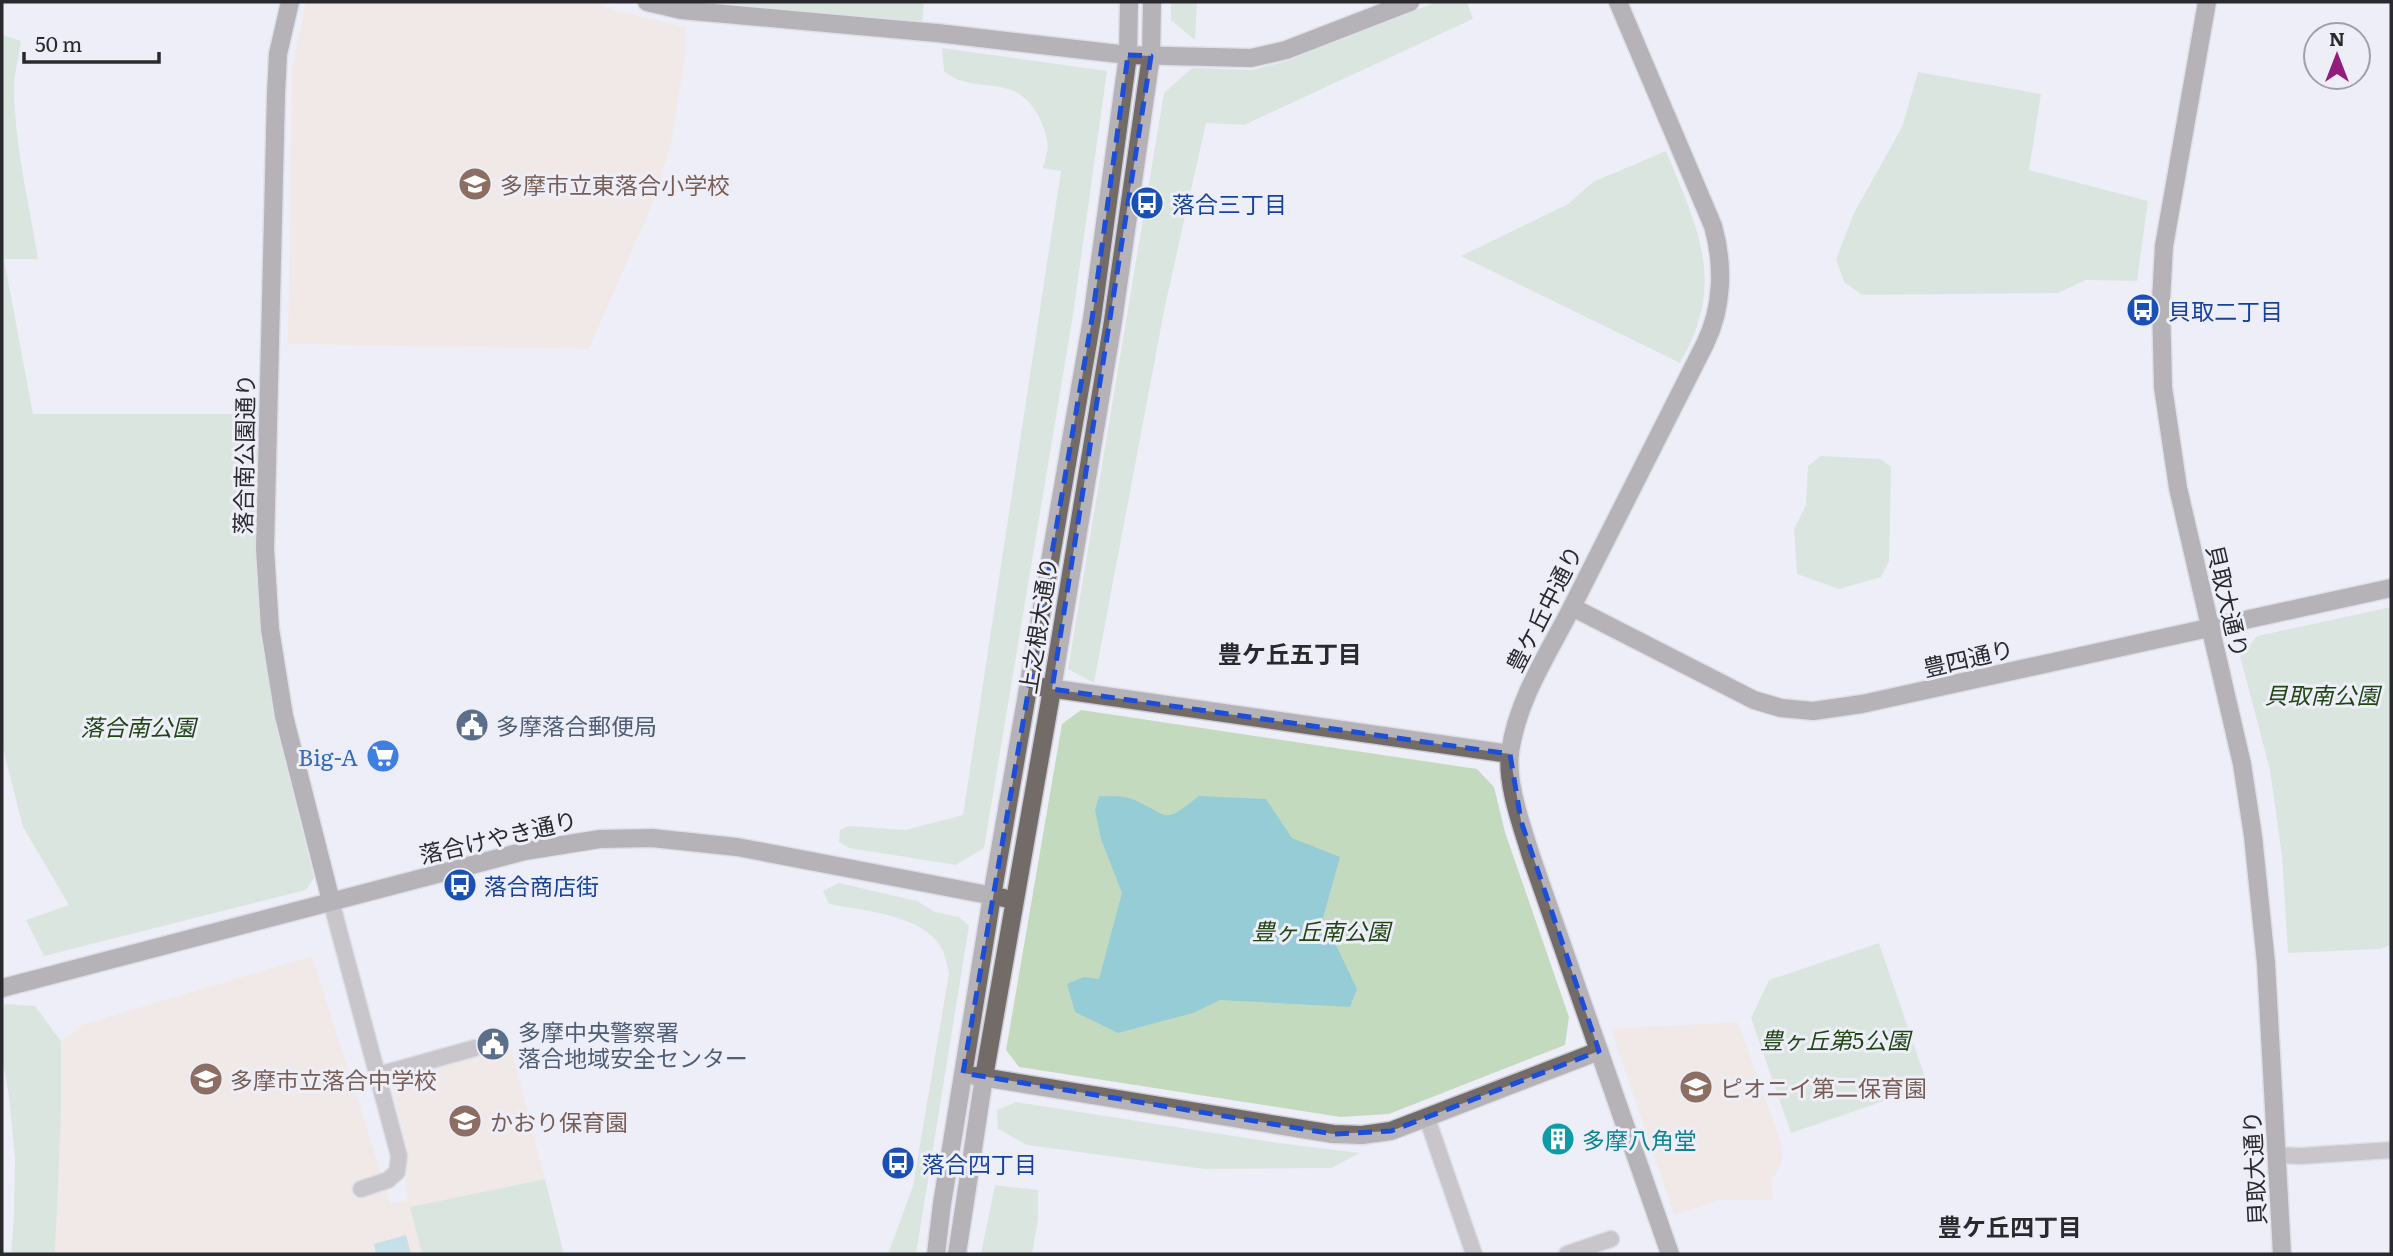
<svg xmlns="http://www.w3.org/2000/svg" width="2393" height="1256" font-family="Literata,'Noto Sans JP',serif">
  <rect width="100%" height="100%" fill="#eeeef9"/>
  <g fill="#f2e3d0">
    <path d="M306,2H593L615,10L685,27L686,52L672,139L655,198L589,349L288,344L292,68Z"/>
    <path d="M312,956L391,1204L408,1200L405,1186L408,1152L392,1090L396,1081L511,1047L545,1179L411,1207L422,1254H55L61,1117V1041L84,1024Z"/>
    <path d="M1738,1022L1782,1145V1162L1772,1180L1773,1200H1721L1674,1215L1611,1029Z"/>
  </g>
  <g fill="#c4dabe">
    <path d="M711,2H924L922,24L711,4Z"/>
    <path d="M1171,2H1197L1195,40L1171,20Z"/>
    <path d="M1436,2H1467L1473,19L1244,125L1206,123L1165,306L1094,683L1068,669L1164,93L1192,68L1252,70L1287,61Z"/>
    <path d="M2,35L21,41C19,57 14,73 14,89C15,147 29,202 38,259H4L33,414H258L257,547L262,640L273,713L314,878L306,890L44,956L26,920L69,905L23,827L2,745Z"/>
    <path d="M942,48L1107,71L1073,315L984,848L956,865L849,848L839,842L840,830L849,826L905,830L963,815L1061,171L1043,168C1045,160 1049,149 1047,141C1044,121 1031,97 1011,90C988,82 963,88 944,71Z"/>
    <path d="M1918,72L2041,94L2029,170L2148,201L2137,281L2086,280L2058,293L1862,295L1844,282L1836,259L1854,213L1902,127Z"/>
    <path d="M1666,151C1698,229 1727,283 1680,363L1461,256L1568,204L1593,182Z"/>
    <path d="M1821,456L1881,459L1891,467L1889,561L1881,577L1839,589L1797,574L1794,529L1806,505L1808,466Z"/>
    <path d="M2391,607V945L2380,949L2288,953L2282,856L2270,770L2240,656L2257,636Z"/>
    <path d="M1081,710L1477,769L1494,787L1505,832L1569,1017L1565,1045L1389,1114L1341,1117L1019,1067L1006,1050L1062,724Z"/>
    <path d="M839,883L917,901L935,912L959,917L969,926L916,1254H888L913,1186L949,973C947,966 946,958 943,951C927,915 864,911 829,904L823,891Z"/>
    <path d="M1879,943L1928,1086L1791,1133L1751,1018L1769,980Z"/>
    <path d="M5,1004L35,1006L61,1041V1117L55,1254H11L14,1217L15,1158L9,1096L2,1056V1010Z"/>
    <path d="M1016,1102L1278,1143L1360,1153L1331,1168L1204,1169L1027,1145L998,1129L997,1110Z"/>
    <path d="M545,1179L564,1254H422L410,1207Z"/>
    <path d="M995,1185L1038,1190V1220L1032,1254H981Z"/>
  </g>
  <g fill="#95ccd5">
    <path d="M1099,796C1109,797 1123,795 1132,799C1171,815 1160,827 1199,796L1266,799L1292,838L1340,857L1323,918L1357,989L1350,1007L1220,1000L1193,1013L1118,1033L1075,1012L1067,984L1084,977L1099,979L1122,893L1101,839L1095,810Z"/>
    <path d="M406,1235L411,1254H376L374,1244Z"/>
  </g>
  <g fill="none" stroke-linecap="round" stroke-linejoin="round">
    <defs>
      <g id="street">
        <path d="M331,901L399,1156L397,1172L388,1180L361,1189"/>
        <path d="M378,1075L475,1048"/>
        <path d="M1427,1118L1474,1254"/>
        <path d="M2276,1155L2301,1156L2391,1150"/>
        <path d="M1567,1254L1611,1239"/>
      </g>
      <g id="secondary">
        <path d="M290,2L278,54L276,94L265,549L270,629L284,716L331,901"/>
        <path d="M647,2L681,10L937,33L1128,55L1251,58L1286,50L1410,2"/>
        <path d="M1618,2L1713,226C1724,265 1723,307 1705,344C1662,430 1618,515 1575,601C1551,650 1518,696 1510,752C1506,784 1522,826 1531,856L1670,1254"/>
        <path d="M2207,2L2164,246L2161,301L2163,387L2178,488L2242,764L2253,836L2266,963L2282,1254"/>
        <path d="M1572,607L1754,700L1781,708L1813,711L1862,704L2391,588"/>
        <path d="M1042,687L1510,754"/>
        <path d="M2,988L525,851L600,839L652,838L737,847L1004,898"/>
        <path d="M975,1076L1333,1134L1362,1135L1391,1131L1599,1051"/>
        <path d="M936,1254L942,1204L992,896L1092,319L1128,55L1129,2"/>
        <path d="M957,1254L984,1077L1052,689L1113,321L1151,56L1152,2"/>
      </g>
    </defs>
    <use href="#street" stroke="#cbcbd4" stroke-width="19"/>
    <use href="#secondary" stroke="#cbcbd4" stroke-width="21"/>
    <use href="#street" stroke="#9a9693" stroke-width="16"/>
    <use href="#secondary" stroke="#726b68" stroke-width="18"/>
  </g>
  <path d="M0 0H2393V1256H0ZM1128,55L1151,56L1052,689L1510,754L1521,821L1599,1051L1391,1131L1333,1134L963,1073L1092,319Z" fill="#eeeef9" fill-opacity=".55" fill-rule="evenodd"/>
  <path fill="none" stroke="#1d4ed8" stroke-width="5" stroke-dasharray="14 9" stroke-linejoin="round" d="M1128,55L1151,56L1052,689L1510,754L1521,821L1599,1051L1391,1131L1333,1134L963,1073L1092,319Z"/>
  <defs>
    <symbol id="school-disc" viewBox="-11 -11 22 22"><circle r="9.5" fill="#8d6e63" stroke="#eeeef9"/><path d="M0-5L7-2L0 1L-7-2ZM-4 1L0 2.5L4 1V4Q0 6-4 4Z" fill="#fff"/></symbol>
    <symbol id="bus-disc" viewBox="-11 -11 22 22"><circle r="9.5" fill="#1a4fb4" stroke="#eeeef9"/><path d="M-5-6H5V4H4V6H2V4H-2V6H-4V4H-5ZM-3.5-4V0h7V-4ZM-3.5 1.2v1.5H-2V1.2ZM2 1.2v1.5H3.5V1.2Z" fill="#fff"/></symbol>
    <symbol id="civic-disc" viewBox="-11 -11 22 22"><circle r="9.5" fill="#5c6f8a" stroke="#eeeef9"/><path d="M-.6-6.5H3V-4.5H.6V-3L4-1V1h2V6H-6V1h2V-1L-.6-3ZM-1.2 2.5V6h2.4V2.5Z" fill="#fff"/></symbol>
    <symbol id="supermarket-disc" viewBox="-11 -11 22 22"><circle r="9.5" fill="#3f7fe0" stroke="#eeeef9"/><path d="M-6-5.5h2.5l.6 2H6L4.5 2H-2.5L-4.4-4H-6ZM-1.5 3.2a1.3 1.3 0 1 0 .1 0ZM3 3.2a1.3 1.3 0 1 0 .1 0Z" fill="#fff"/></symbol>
    <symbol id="building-disc" viewBox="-11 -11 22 22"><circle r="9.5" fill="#0f9aa8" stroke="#eeeef9"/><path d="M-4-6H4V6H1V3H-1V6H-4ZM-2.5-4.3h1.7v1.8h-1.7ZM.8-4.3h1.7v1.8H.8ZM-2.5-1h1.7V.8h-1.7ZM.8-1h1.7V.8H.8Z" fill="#fff"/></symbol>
  </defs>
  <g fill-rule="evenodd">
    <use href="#school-disc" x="456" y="165" width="38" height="38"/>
    <use href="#bus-disc" x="1128" y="184" width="38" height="38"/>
    <use href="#bus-disc" x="2124" y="291" width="38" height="38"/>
    <use href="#civic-disc" x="453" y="706" width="38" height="38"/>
    <use href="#supermarket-disc" x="364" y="737" width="38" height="38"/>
    <use href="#bus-disc" x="441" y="866" width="38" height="38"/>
    <use href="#civic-disc" x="474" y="1025" width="38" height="38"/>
    <use href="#school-disc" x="187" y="1060" width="38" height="38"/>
    <use href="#school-disc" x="1677" y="1068" width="38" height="38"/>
    <use href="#school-disc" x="446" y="1102" width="38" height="38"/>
    <use href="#building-disc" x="1539" y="1120" width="38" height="38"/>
    <use href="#bus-disc" x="879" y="1144" width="38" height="38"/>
  </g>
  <g text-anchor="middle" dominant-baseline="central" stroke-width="6" stroke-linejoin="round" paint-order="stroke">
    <g font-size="23" fill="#785e54" stroke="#eeeef9" text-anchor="start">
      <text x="500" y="184">多摩市立東落合小学校</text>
      <text x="230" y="1079">多摩市立落合中学校</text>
      <text x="1720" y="1087">ピオニイ第二保育園</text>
      <text x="490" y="1121">かおり保育園</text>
    </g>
    <g font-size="23" fill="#164399" stroke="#eeeef9" text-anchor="start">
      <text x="1172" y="203">落合三丁目</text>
      <text x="2168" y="310">貝取二丁目</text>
      <text x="484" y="885">落合商店街</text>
      <text x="922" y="1163">落合四丁目</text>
    </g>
    <g font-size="23" fill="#2a2a2e" stroke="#eeeef9">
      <text transform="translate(243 454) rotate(-89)">落合南公園通り</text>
      <text transform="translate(2229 601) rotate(77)">貝取大通り</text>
      <text transform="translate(1543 608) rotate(-63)">豊ケ丘中通り</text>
      <text transform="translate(1037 625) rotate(-81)">上之根大通り</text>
      <text transform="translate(1968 657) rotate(-13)">豊四通り</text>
      <text transform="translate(498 836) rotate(-13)">落合けやき通り</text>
      <text transform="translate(2253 1168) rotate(-93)">貝取大通り</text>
    </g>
    <g font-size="23" font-style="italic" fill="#214615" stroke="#eeeef9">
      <text x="2322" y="694">貝取南公園</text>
      <text x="138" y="726">落合南公園</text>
      <text x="1321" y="930">豊ヶ丘南公園</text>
      <text x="1835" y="1039">豊ヶ丘第5公園</text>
    </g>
    <g font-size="23" fill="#4e5e75" stroke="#eeeef9" text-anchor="start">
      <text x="496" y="725">多摩落合郵便局</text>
      <text x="518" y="1031">多摩中央警察署<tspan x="518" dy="26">落合地域安全センター</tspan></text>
    </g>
    <g font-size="23" fill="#366cbe" stroke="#eeeef9" text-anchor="end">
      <text x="358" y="756">Big-A</text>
    </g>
    <g font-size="23" fill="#0d838f" stroke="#eeeef9" text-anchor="start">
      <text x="1582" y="1139">多摩八角堂</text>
    </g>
    <g font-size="24" font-weight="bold" fill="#2a2a2e" stroke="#eeeef9">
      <text x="1290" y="652">豊ケ丘五丁目</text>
      <text x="2010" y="1225">豊ケ丘四丁目</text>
    </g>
  </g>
  <rect width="2393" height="1256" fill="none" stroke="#2a2a2e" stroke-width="7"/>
  <g transform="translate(2337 56)"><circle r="33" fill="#eeeef9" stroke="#a0a0a8" stroke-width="2"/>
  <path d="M0-5L12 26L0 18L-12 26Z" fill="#8f1e7f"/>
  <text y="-10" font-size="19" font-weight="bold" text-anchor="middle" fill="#2a2a2e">N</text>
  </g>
  <path d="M24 52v10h135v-10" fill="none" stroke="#2a2a2e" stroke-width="3.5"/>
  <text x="35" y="52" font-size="21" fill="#2a2a2e" stroke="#eeeef9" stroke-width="5" paint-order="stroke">50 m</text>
</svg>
